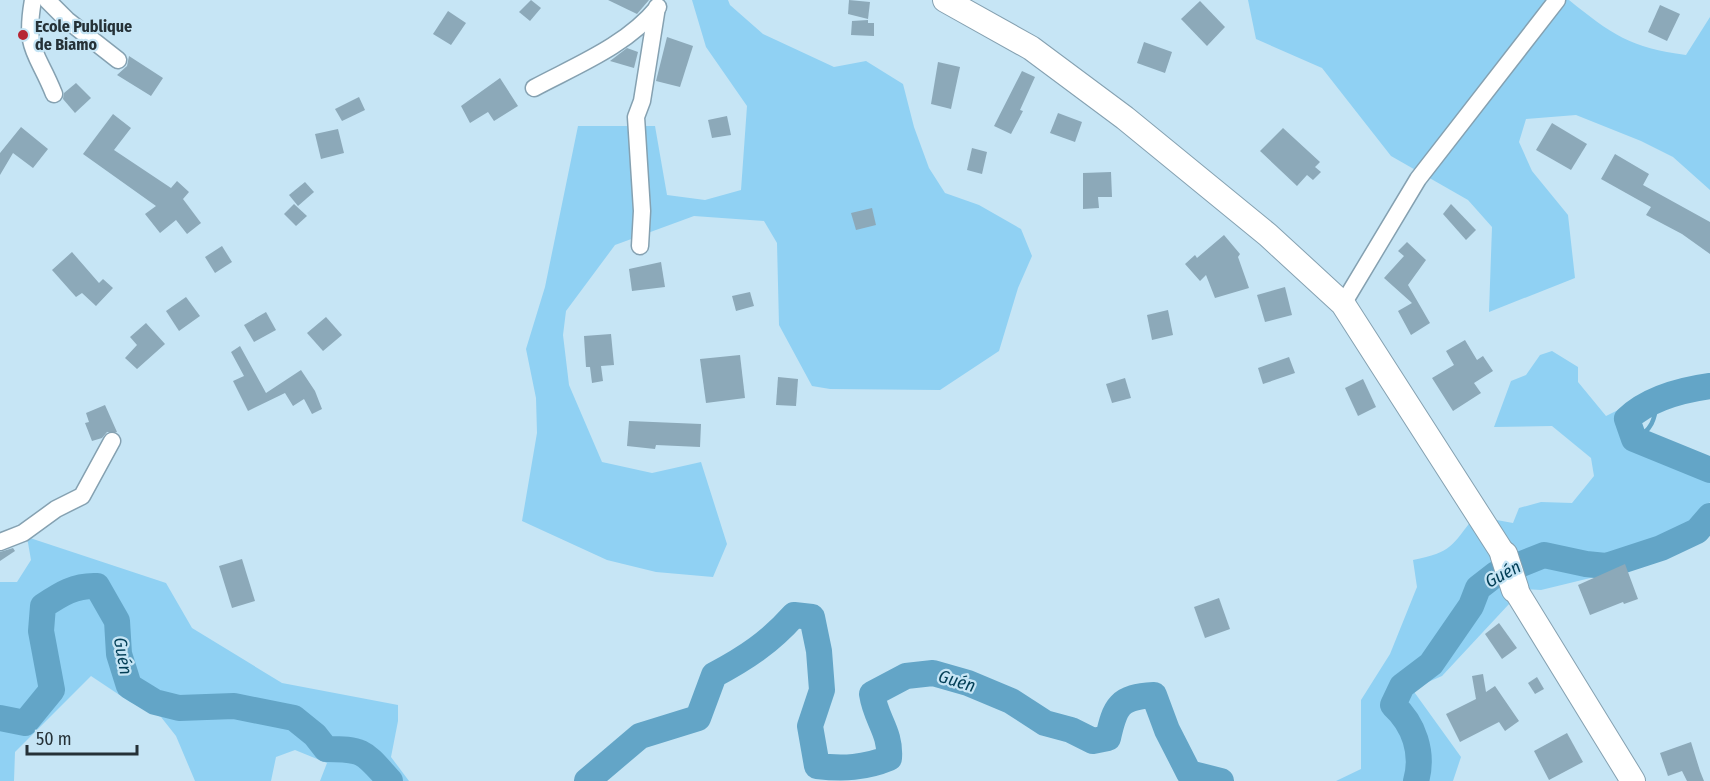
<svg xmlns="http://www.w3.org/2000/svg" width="1710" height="781" font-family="'Fira Sans Condensed',sans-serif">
  <rect width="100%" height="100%" fill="#c6e5f5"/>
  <g fill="#90d1f3">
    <path d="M692,0H728L730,5L763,34L834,67L866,61L903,84L914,127L929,168L945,193L979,205L1021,229L1032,256L1018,288L999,351L940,390L830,389L812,386L779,325L777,243L764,221L694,216L615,245L566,311L563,335L569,385L602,462L652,473L701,462L727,544L713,577L656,572L607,560L522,521L537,433L536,398L526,349L545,287L578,126H655L667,195L705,200L741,190L747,106L706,47Z"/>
    <path d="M1248,0H1569C1611,34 1631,48 1686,55L1710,17V190L1673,157L1641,141L1576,115L1526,119L1519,142L1532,171L1568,215L1575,278L1489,312L1492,227L1468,200L1391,156L1322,68L1256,39Z"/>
    <path d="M1552,351L1578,367V382L1606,416L1620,409L1652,436L1710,461V502L1694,525L1648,564L1541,590L1523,589L1442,676L1412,689L1461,757L1453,781H1336L1361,769V700L1390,654L1417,587L1413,560C1453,552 1451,546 1475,516L1513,523L1519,508L1541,502L1572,503L1594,476L1591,458L1552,426L1494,427L1511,381L1526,375L1540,355Z"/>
    <path d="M27,537L166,583L192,628L282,683L398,705V721L391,757L409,781H320L327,763L295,750L276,757L271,781H195L176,736L161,717L130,702L91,676L15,752L14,781H0V582H17L31,560Z"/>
  </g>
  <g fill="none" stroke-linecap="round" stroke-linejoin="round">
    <path stroke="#63a5c7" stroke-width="4.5" d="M1634,439C1652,431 1655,419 1657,401"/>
    <g stroke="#63a5c7" stroke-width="26">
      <path d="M1710,386C1681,390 1648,399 1627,419L1634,439L1710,470"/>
      <path d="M0,718L25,723L52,690L41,631L43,606C61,594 75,585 97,586L117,621L119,654L129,686L155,702L179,708L234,706L294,718L315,735L326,749C365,749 364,752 390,781"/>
      <path d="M587,781L640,736L698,718L714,675C746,658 770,642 794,615L812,617L819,651L822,690L810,726L817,766C843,769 865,768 889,758C891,732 876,720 872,694L906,676L933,673L968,683L1011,701L1045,723L1071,730L1093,741L1108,738C1115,706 1119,697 1154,695L1167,730L1189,773L1221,781"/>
      <path d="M1416,781C1424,753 1414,724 1393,705L1402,686L1431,664L1471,606L1478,588L1496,574L1544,555L1586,564L1606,566L1661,548L1697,531L1710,516"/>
    </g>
  </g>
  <g fill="#8ca9b9">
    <path d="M531,0L541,8L530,21L519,12Z"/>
    <path d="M608,0H649L637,14Z"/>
    <path d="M849,0L870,2L868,19L848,14Z"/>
    <path d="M1200,1L1225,27L1207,46L1181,19Z"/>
    <path d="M1660,5L1680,14L1667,41L1648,32Z"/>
    <path d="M448,11L466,23L451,45L433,34Z"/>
    <path d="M868,20V23H874V36L851,35L852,21Z"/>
    <path d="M667,37L693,46L680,87L656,81Z"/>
    <path d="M1144,42L1172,52L1165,73L1137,63Z"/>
    <path d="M627,48L638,52L634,68L610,61Z"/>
    <path d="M129,56L163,78L151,96L117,75L127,66Z"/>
    <path d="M938,62L960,67L951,109L931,104Z"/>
    <path d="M1022,71L1035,77L1020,110L1023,111L1011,134L994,126Z"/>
    <path d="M500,78L518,106L494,121L488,112L470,123L461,106Z"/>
    <path d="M76,83L91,98L75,113L63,99L64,93Z"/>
    <path d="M359,97L365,110L342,121L335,109Z"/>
    <path d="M1058,113L1082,122L1075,142L1050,133Z"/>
    <path d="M113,114L131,128L114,150L171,188L177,181L189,192L183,199L201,223L187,234L176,220L160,233L145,214L156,206L83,154Z"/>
    <path d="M727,116L731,135L712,138L708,120Z"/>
    <path d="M1552,123L1587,144L1571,170L1536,150Z"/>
    <path d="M21,127L48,149L33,168L13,153L0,175V153Z"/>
    <path d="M1283,128L1320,162L1315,167L1321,172L1313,180L1307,175L1297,186L1260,151Z"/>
    <path d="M338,129L344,153L321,159L315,134Z"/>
    <path d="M972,148L987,152L982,174L967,170Z"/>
    <path d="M1615,154L1649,174L1643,185L1710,222V254L1682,234L1646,215L1651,207L1601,179Z"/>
    <path d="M1111,172L1112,197H1098L1099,208L1083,209V173Z"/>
    <path d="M305,182L314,192L298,206L289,195Z"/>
    <path d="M294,204L307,216L296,226L284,214Z"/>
    <path d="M1451,204L1476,230L1466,240L1443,214Z"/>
    <path d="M872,208L876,225L856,230L851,213Z"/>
    <path d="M1224,235L1240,254L1238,257L1249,288L1215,298L1206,275L1200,281L1185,264L1195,255L1197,258Z"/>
    <path d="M1407,242L1426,260L1408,285L1430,323L1411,335L1398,311L1412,303L1384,278L1404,256L1398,251Z"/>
    <path d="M222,246L232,262L215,273L205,257Z"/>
    <path d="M72,252L99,283L103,279L113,288L96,306L82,293L76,297L52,270Z"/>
    <path d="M661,262L665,287L632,291L629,269Z"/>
    <path d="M1285,287L1292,315L1265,322L1257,295Z"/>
    <path d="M750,292L754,306L736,311L732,296Z"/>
    <path d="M186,297L200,316L179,331L166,311Z"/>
    <path d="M1168,310L1173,335L1152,340L1147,315Z"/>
    <path d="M266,312L276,330L254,342L244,325Z"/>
    <path d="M326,317L342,335L323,351L307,333Z"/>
    <path d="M146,323L165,344L137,369L125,358L137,345L130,337Z"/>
    <path d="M611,334L614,365L601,366L603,381L592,383L590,367H586L584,336Z"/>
    <path d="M1465,340L1477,360L1483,356L1493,371L1474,383L1481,393L1453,411L1432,378L1454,365L1446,351Z"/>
    <path d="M240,346L266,393L301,370L315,391L322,409L312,414L304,399L293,406L285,393L248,411L233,381L244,376L231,352Z"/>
    <path d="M740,355L745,398L706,403L700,359Z"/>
    <path d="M1289,357L1295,373L1263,384L1258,368Z"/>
    <path d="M778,377L798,379L796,406L776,405Z"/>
    <path d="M1125,378L1131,398L1112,403L1106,384Z"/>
    <path d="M1363,379L1376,407L1358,416L1345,388Z"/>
    <path d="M105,405L117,432H107L102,438L92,441L85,423L89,422L86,413Z"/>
    <path d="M629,421L701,424L700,447L656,445L655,449L627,446Z"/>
    <path d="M13,548L15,551L0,561V552Z"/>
    <path d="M242,559L255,601L232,608L219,566Z"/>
    <path d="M1625,564L1638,599L1624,604L1623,602L1590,615L1578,585Z"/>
    <path d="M1219,598L1230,629L1205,638L1194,607Z"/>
    <path d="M1499,623L1517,648L1502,659L1485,634Z"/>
    <path d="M1483,674L1486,692L1495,686L1519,721L1505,731L1499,722L1460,742L1446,714L1476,699L1472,676Z"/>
    <path d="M1537,677L1544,689L1535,694L1528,683Z"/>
    <path d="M1567,733L1583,762L1549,780L1534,751Z"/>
    <path d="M1691,742L1700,771L1704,781H1687L1682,771L1668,776L1660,753Z"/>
  </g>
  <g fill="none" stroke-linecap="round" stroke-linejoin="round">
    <defs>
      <g id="street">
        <path d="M33,0C24,51 37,51 54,94"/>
        <path d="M47,0L67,20L118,60"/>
        <path d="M534,88C577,65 626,46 658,7"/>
        <path d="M640,246L642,211L636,117L642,101L657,7"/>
        <path d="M1343,304L1418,179L1557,0"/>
        <path d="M0,542L23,533L56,509L82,496L112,441"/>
      </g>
      <g id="secondary">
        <path d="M945,0L1031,48L1125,118L1268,235L1343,304L1504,555"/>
        <path d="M1515,589L1633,781"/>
      </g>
      <path id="primary" d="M1504,555L1515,589"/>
    </defs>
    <use href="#street" stroke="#85a1b1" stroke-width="19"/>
    <use href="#secondary" stroke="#85a1b1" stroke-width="26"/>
    <use href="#primary" stroke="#85a1b1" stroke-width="29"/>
    <use href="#street" stroke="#fff" stroke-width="16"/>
    <use href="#secondary" stroke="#fff" stroke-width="24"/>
    <use href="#primary" stroke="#fff" stroke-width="27"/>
  </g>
  <circle fill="#b62533" stroke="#c6e5f5" stroke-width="2" cx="23" cy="35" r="6"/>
  <g text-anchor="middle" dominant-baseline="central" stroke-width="4.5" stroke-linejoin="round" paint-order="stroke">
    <g font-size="16" font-weight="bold" fill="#253137" stroke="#c6e5f5" text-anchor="start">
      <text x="35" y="26">Ecole Publique<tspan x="35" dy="18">de Biamo</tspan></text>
    </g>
    <g font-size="18" font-style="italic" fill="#023e56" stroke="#c6e5f5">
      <text transform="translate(1503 574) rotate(-28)">Guén</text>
      <text transform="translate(123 656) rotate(80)">Guén</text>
      <text transform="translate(957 681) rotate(17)">Guén</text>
    </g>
  </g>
  <path d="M27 745v9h110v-9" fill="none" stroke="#253137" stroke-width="3"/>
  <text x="36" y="745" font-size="18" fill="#253137" stroke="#c6e5f5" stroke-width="4.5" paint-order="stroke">50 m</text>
</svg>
